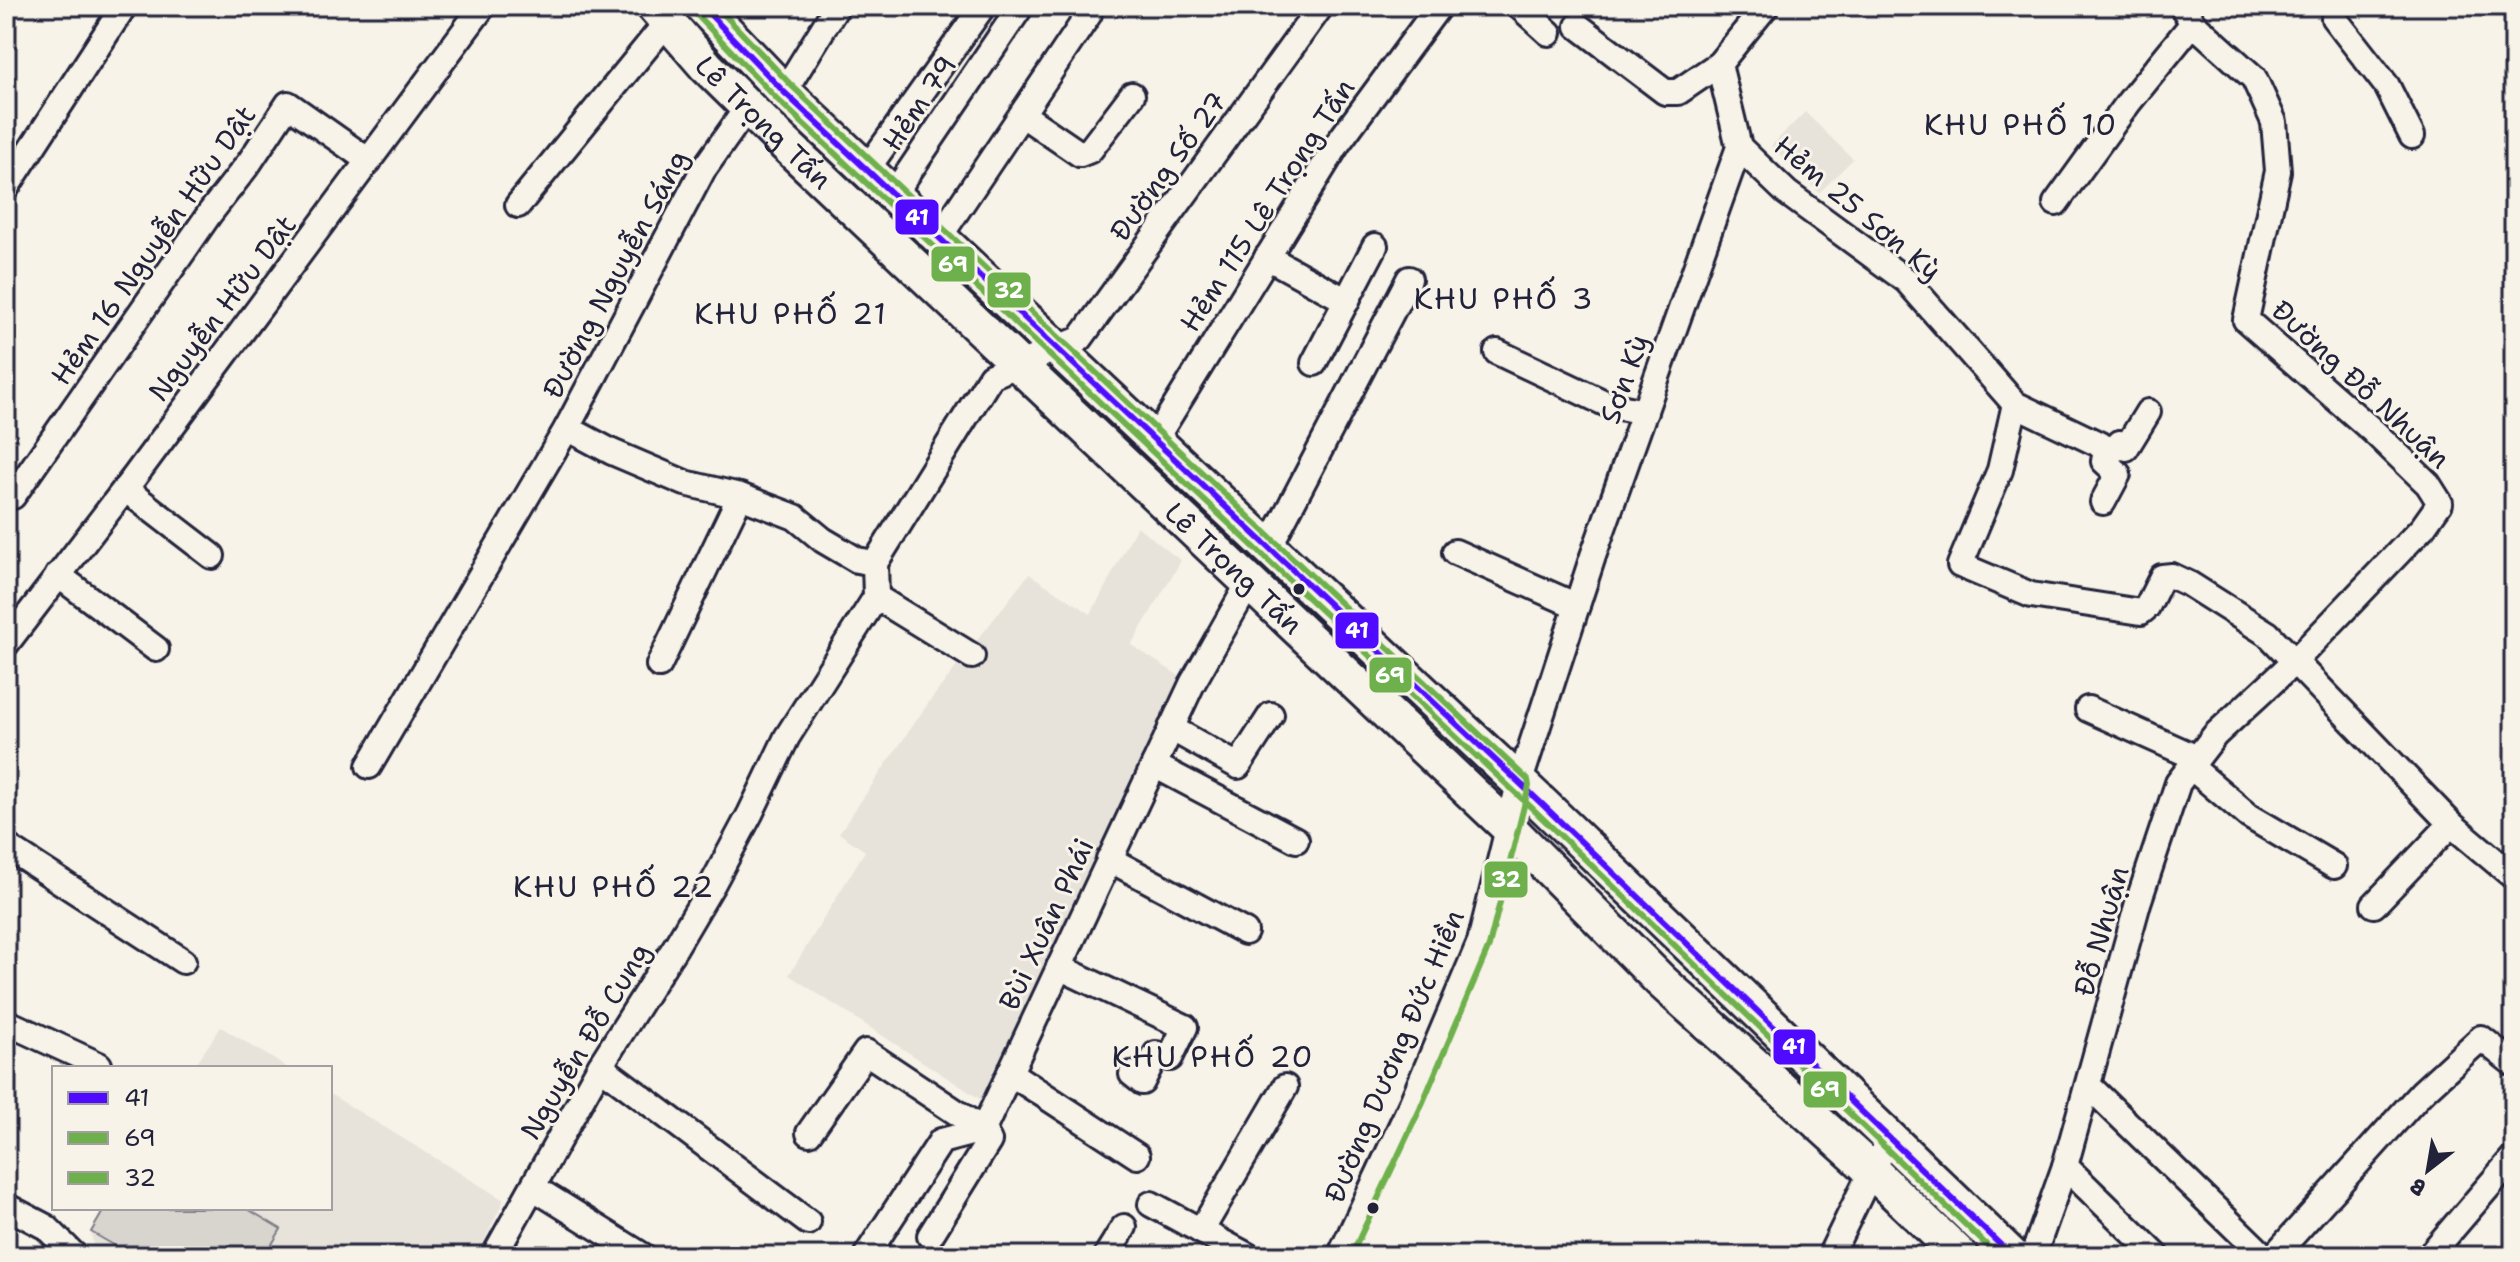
<svg xmlns="http://www.w3.org/2000/svg" width="2520" height="1262" font-family="'Shantell Sans',sans-serif">
  <rect width="100%" height="100%" fill="#f7f3e8"/>
  <filter id="ink" filterUnits="userSpaceOnUse"><feTurbulence type="fractalNoise" baseFrequency=".0125" numOctaves="2"/><feDisplacementMap in="SourceGraphic" scale="16" xChannelSelector="R" yChannelSelector="G"/><feConvolveMatrix kernelMatrix="1 2 1 2 8 2 1 2 1" color-interpolation-filters="sRGB"/></filter>
  <g filter="url(#ink)">
    <g fill="#e7e3db">
      <path d="M1805,112L1853,159L1819,193L1771,146Z"/>
      <path d="M1137,526L1181,561L1131,645L1192,684L986,1103L789,975L865,851L839,833L929,702L1029,574L1091,614Z"/>
      <path d="M221,1027L288,1068H193Z"/>
      <path d="M330,1094L504,1200L477,1256H95L91,1232L105,1208H330Z"/>
    </g>
    <path fill="#d8d5cf" stroke="#7d7c85" stroke-width="2" d="M105,1208H246L281,1229L265,1256H133L91,1232Z"/>
    <g fill="none" stroke-linecap="round" stroke-linejoin="round">
      <defs>
        <g id="minor">
          <path d="M1519,6L1549,33"/>
          <path d="M2334,18L2387,86L2412,136"/>
          <path d="M1578,26L1665,92H1678L1719,64"/>
          <path d="M784,92L837,6"/>
          <path d="M747,108L703,170L567,428L612,452L685,483L740,496L795,517L823,540L857,560L875,563"/>
          <path d="M1023,115L1080,154L1090,150L1132,95"/>
          <path d="M1739,147L1787,193L1907,281L2015,404L2000,470L1960,565L2031,595L2141,612L2147,607L2162,577L2172,576L2189,584L2268,634L2451,824L2514,877"/>
          <path d="M867,169L983,6"/>
          <path d="M6,188L124,6"/>
          <path d="M894,194L1021,6"/>
          <path d="M2056,203L2129,102L2193,23"/>
          <path d="M518,205L667,22"/>
          <path d="M938,239L1089,14L1090,6"/>
          <path d="M1267,257L1347,301"/>
          <path d="M1497,352L1609,405L1645,412"/>
          <path d="M1314,363L1375,246"/>
          <path d="M2015,404L2107,448"/>
          <path d="M1154,441L1338,143L1439,6"/>
          <path d="M2107,448L2115,449L2120,443L2126,448L2148,412"/>
          <path d="M125,489L212,556"/>
          <path d="M6,495L13,496L210,213L249,163L288,104L369,161"/>
          <path d="M2103,502L2118,474L2104,461L2107,448"/>
          <path d="M1268,549L1409,279"/>
          <path d="M1455,552L1577,606"/>
          <path d="M58,575L156,649"/>
          <path d="M876,597L972,656"/>
          <path d="M6,644L135,476L483,6"/>
          <path d="M659,665L740,496"/>
          <path d="M2088,709L2197,758"/>
          <path d="M1171,728L1238,766L1271,715"/>
          <path d="M1154,765L1296,840"/>
          <path d="M369,766L567,428"/>
          <path d="M2191,767L2249,816L2334,866"/>
          <path d="M6,846L183,961"/>
          <path d="M1109,859L1245,932"/>
          <path d="M2374,905L2451,824"/>
          <path d="M1059,967L1185,1027L1170,1058L1156,1054L1142,1082L1132,1074"/>
          <path d="M6,1022L99,1065"/>
          <path d="M600,1066L808,1222"/>
          <path d="M1010,1073L1137,1156"/>
          <path d="M2089,1086L2264,1256"/>
          <path d="M809,1133L866,1052L983,1130L989,1141L930,1236"/>
          <path d="M2065,1166L2157,1256"/>
          <path d="M534,1188L643,1256"/>
          <path d="M1151,1204L1248,1256"/>
          <path d="M6,1206L46,1227L75,1256"/>
          <path d="M1201,1231L1285,1087"/>
          <path d="M494,1256L600,1066L676,946L712,885L750,814L787,737L876,597L875,563L991,376L1080,339L1321,6"/>
          <path d="M866,1256L941,1141L983,1130L1192,684L1249,583"/>
          <path d="M1106,1256L1124,1227"/>
          <path d="M1340,1256L1411,1105L1480,942L1519,784L1593,556L1739,147L1719,64L1766,6"/>
          <path d="M1830,1256L1878,1157"/>
          <path d="M2033,1256L2065,1166L2138,903L2178,783L2215,735L2294,662L2423,527L2440,503L2428,484L2373,431L2246,320L2278,171L2274,122L2254,78L2193,23L2182,6"/>
          <path d="M2274,1256L2422,1092L2481,1038L2514,1064"/>
          <path d="M2429,1256L2512,1159"/>
        </g>
        <g id="secondary">
          <path id="s1" d="M654,6L706,66L782,141L1509,828L1661,981L1871,1170L1961,1256"/>
          <path d="M702,6L784,92L1542,804L2012,1256"/>
        </g>
      </defs>
      <use href="#minor" stroke="#22223b" stroke-width="30"/>
      <use href="#secondary" stroke="#22223b" stroke-width="40"/>
      <use href="#minor" stroke="#f7f3e8" stroke-width="24"/>
      <use href="#secondary" stroke="#f7f3e8" stroke-width="34"/>
      <defs>
        <path id="bus-1" d="M702,6L784,92L1542,804L2012,1256"/>
        <path id="bus-2" d="M695,13L777,99L1535,811L1998,1256"/>
        <path id="bus-3" d="M716,6L791,85L1528,780L1529,786L1489,946L1420,1109L1351,1256"/>
      </defs>
      <use href="#bus-1" stroke="#f7f3e8" stroke-width="12"/>
      <use href="#bus-2" stroke="#f7f3e8" stroke-width="12"/>
      <use href="#bus-3" stroke="#f7f3e8" stroke-width="12"/>
      <use href="#bus-1" stroke="#4f0aff" stroke-width="6"/>
      <use href="#bus-2" stroke="#6eb04b" stroke-width="6"/>
      <use href="#bus-3" stroke="#6eb04b" stroke-width="6"/>
    </g>
  </g>
  <g fill="#22223b" stroke="#f7f3e8" stroke-width="3">
    <circle cx="1299" cy="589" r="7"/>
    <circle cx="1373" cy="1208" r="7"/>
  </g>
  <g text-anchor="middle" dominant-baseline="central" stroke-width="6" stroke-linejoin="round" paint-order="stroke">
    <g font-size="28" fill="#22223b" stroke="#f7f3e8">
      <text transform="translate(919 103) rotate(-56)">Hẻm 79</text>
      <text stroke="none"><textPath href="#s1" startOffset="160">Lê Trọng Tấn</textPath></text>
      <text transform="translate(1168 166) rotate(-54)">Đường Số 27</text>
      <text transform="translate(1267 205) rotate(-57)">Hẻm 115 Lê Trọng Tấn</text>
      <text transform="translate(1858 208) rotate(40)">Hẻm 25 Sơn Kỳ</text>
      <text transform="translate(153 245) rotate(-55)">Hẻm 16 Nguyễn Hữu Dật</text>
      <text transform="translate(615 274) rotate(-62)">Đường Nguyễn Sáng</text>
      <text transform="translate(222 308) rotate(-53)">Nguyễn Hữu Dật</text>
      <text transform="translate(1624 379) rotate(-70)">Sơn Kỳ</text>
      <text transform="translate(2361 384) rotate(43)">Đường Đỗ Nhuận</text>
      <text stroke="none"><textPath href="#s1" startOffset="808">Lê Trọng Tấn</textPath></text>
      <text transform="translate(1046 924) rotate(-65)">Bùi Xuân Phái</text>
      <text transform="translate(2101 931) rotate(-74)">Đỗ Nhuận</text>
      <text transform="translate(585 1041) rotate(-59)">Nguyễn Đỗ Cung</text>
      <text transform="translate(1394 1056) rotate(-67)">Đường Dương Đức Hiền</text>
    </g>
    <g font-size="30" letter-spacing="2" fill="#22223b" stroke="#f7f3e8">
      <text x="2021" y="124">KHU PHỐ 10</text>
      <text x="1504" y="298">KHU PHỐ 3</text>
      <text x="791" y="313">KHU PHỐ 21</text>
      <text x="614" y="886">KHU PHỐ 22</text>
      <text x="1213" y="1056">KHU PHỐ 20</text>
    </g>
  </g>
  <g stroke="#f7f3e8" stroke-width="3">
    <rect x="894" y="198" width="46" height="38" rx="8" fill="#4f0aff"/>
    <rect x="930" y="245" width="46" height="38" rx="8" fill="#6eb04b"/>
    <rect x="986" y="271" width="46" height="38" rx="8" fill="#6eb04b"/>
    <rect x="1334" y="611" width="46" height="39" rx="8" fill="#4f0aff"/>
    <rect x="1368" y="656" width="45" height="38" rx="8" fill="#6eb04b"/>
    <rect x="1483" y="860" width="46" height="39" rx="8" fill="#6eb04b"/>
    <rect x="1772" y="1028" width="45" height="38" rx="8" fill="#4f0aff"/>
    <rect x="1802" y="1070" width="46" height="39" rx="8" fill="#6eb04b"/>
  </g>
  <g font-size="22" text-anchor="middle" font-weight="bold" fill="#fff">
    <text x="917" y="225">41</text>
    <text x="953" y="272">69</text>
    <text x="1009" y="298">32</text>
    <text x="1357" y="638">41</text>
    <text x="1390" y="683">69</text>
    <text x="1506" y="887">32</text>
    <text x="1794" y="1054">41</text>
    <text x="1825" y="1097">69</text>
  </g>
  <rect width="2520" height="1262" fill="none" stroke="#f7f3e8" stroke-width="32"/>
  <rect x="16" y="16" width="2488" height="1230" fill="none" stroke="#22223b" stroke-width="3" filter="url(#ink)"/>
  <rect x="52" y="1066" width="280" height="144" fill="#f7f3e8" stroke="#a29fa3" stroke-width="2"/>
  <rect x="68" y="1092" width="40" height="12" fill="#4f0aff" stroke="#a29fa3" stroke-width="2"/>
  <text x="124" y="1106" font-size="24" fill="#22223b">41</text>
  <rect x="68" y="1132" width="40" height="12" fill="#6eb04b" stroke="#a29fa3" stroke-width="2"/>
  <text x="124" y="1146" font-size="24" fill="#22223b">69</text>
  <rect x="68" y="1172" width="40" height="12" fill="#6eb04b" stroke="#a29fa3" stroke-width="2"/>
  <text x="124" y="1186" font-size="24" fill="#22223b">32</text>
  <g transform="translate(2428 1170) rotate(211)" stroke="#f7f3e8" stroke-width="6" paint-order="stroke">
  <path d="M0-6L14 30L0 20L-14 30Z" fill="#22223b"/>
  <text y="-12" font-size="22" font-weight="bold" text-anchor="middle" fill="#22223b">B</text>
  </g>
</svg>
